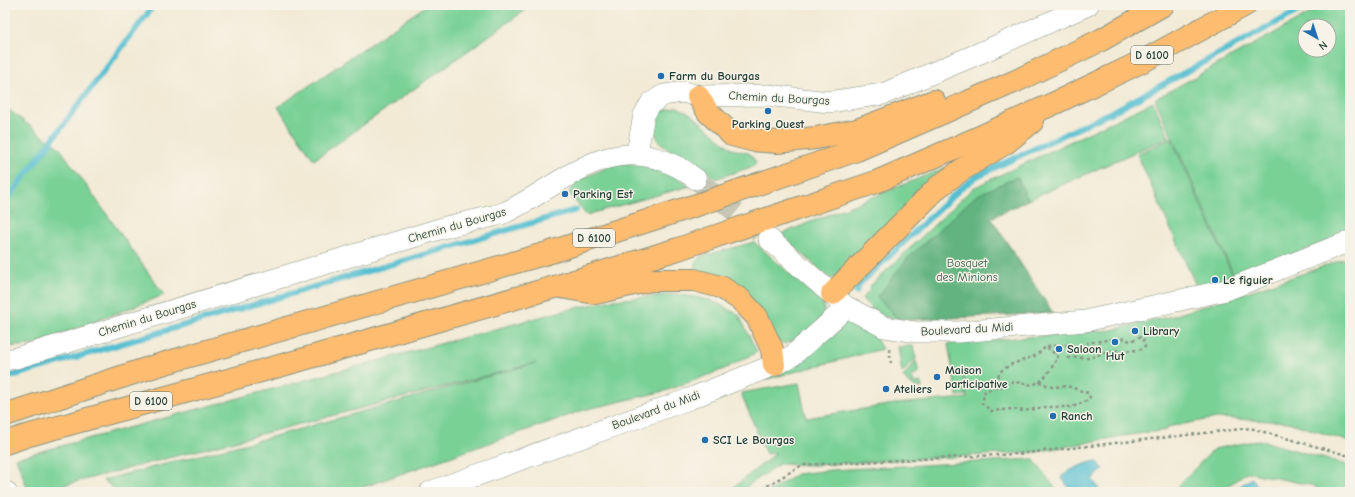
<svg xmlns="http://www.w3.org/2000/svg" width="1355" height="497" font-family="'Comic Neue',sans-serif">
  <rect width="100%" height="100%" fill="#f7f3e8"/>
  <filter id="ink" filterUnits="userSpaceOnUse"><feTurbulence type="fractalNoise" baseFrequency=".025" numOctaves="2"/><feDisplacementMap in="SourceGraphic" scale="8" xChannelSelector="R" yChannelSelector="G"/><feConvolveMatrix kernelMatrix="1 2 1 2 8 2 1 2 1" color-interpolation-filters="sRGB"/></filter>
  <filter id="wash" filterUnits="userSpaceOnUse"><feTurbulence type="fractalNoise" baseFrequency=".012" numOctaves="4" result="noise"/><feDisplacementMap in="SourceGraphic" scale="16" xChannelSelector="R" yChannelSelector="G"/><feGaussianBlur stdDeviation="0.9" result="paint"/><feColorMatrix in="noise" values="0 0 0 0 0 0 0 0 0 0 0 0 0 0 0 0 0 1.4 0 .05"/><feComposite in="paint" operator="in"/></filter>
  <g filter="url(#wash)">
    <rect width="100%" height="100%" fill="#f2ead5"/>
    <g fill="#79d196" stroke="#4c8765" fill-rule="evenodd">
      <path d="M427,5L531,6L314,160L278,107Z"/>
      <path d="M1325,5H1350V232L1235,278L1155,99ZM1305,26H1329V50H1305Z"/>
      <path d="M1153,102L1169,137L1028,200L1017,177L878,296L898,319L885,317L870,307L862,298L870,290L868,288L973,188Z"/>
      <path d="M5,107L47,139L59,147L164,295L33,345L5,347Z"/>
      <path d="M677,107L691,114L732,149L749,153L756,162L754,166L715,179C708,174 702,168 695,163C673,150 653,150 654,119L662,111Z"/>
      <path d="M1171,138L1232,274L1198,290L1137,154Z"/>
      <path d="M617,163L661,166L690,186L586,215L569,193L577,181Z"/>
      <path d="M947,167L839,276L830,279L781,234Z"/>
      <path d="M754,242L824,304C824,307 824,311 823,314C818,328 798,338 786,344L780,342L698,273L695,263L700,257Z"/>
      <path d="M1350,257V442L1288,422L1217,418L1167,427V430L1123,436L1036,452L814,465L779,464L739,492H728L776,453L766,454L741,393L799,383L806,418L894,404L967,398L963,371L966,395L957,396L948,344L1111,330L1173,316L1302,274Z"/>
      <path d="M675,294L711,300L739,315L757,352L722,370L665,391L584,410L349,492H118L103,480L271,437L536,363L37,492H29L16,458L566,310L613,300Z"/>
      <path d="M851,321L869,327L882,349L767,379L833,327Z"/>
      <path d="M913,346L916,359L902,373L898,347Z"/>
      <path d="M916,361L919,374L912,376L914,383L921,382L922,388C912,387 909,384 903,377Z"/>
      <path d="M1259,440L1350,466V492H1318L1315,486L1247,472L1220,492H1172L1214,449Z"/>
      <path d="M1033,459L1058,492H768L797,474L831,470Z"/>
    </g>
    <path fill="#62b37f" stroke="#40785a" d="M1017,177L1028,200L991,218L1053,313L908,320L898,319L877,297L908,258L977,195Z"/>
    <g fill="#55bfd1" stroke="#3a7e82">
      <path d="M1096,461L1104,469L1092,479L1099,488L1094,492H1072L1061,477C1072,468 1083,464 1096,461Z"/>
      <path d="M1252,478L1262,492H1231Z"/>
    </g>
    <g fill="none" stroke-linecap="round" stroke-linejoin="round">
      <g stroke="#55bfd1" stroke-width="6">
        <path d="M5,202L154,5"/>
        <path d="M856,292L860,283L867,277L960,189L977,176L1116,110L1309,5"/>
        <path d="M5,378L576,210"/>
      </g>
    </g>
  </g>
  <g filter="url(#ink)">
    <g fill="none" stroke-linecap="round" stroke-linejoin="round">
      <path stroke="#c8c7b5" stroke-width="21" stroke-dasharray="21 10" stroke-linecap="butt" d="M696,179L763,235"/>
      <defs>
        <g id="street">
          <path d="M639,154L638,147L644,115L651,103L664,95L683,92L698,96L767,95L829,102L883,94L987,50L1088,5"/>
          <path d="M769,239L845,306L884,327L916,332H959L1085,321L1226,290L1350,241"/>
          <path d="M5,360L16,358L446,227C459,224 472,221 485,218C492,216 499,215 506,212C563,185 609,130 678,167C684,170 690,175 696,179"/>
          <path d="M5,492H6"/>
          <path d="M430,492L689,399L774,365L792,356L838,315L845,306"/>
        </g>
        <g id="primary">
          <path d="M698,96L708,112L732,135L751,140L777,142L816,138L857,130L934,101"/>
          <path d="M561,287L595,293L651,280H694L721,287L741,300L757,317L772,349L774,365"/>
          <path d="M832,294L938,187L963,169L1007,142L1032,122"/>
          <path d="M5,415L155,366L551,252L703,203L857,150L1016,81L1101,40L1163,5"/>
          <path d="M5,443L26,436L297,361L558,286L678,249L876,182L973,140L1057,102L1145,60L1245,5"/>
        </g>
      </defs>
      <use href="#street" stroke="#889484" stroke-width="22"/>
      <use href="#primary" stroke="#889484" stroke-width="24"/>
      <g stroke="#889484" stroke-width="2.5" stroke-dasharray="3 3" stroke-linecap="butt">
        <path d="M889,349L891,363"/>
        <path d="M1068,358C1074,357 1080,358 1087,358C1095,357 1103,352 1111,351C1120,350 1139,352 1145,347L1143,338L1139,337L1131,341L1120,338L1087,343"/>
        <path d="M1039,382L1052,387L1067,386L1088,393L1090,397L1088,400L1075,406L1069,407H1045L1024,411L1012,409L991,411L982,403L985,391C990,389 995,388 1000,387C1003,385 1007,382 1011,382C1020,381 1029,388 1039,382C1046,378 1054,364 1058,357L1046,346"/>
        <path d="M993,387L998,382L999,374L1002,370L1012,364L1035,356L1047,346L1068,345"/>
        <path d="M757,492L802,465L1017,454L1250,428L1350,456"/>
      </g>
      <use href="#street" stroke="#fff" stroke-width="21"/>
      <use href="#primary" stroke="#febc70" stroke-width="22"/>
    </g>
  </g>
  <g fill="#1f6fb2" stroke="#f7f3e8" stroke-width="1.5">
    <circle cx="661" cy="76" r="4"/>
    <circle cx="768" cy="111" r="4"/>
    <circle cx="565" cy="194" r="4"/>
    <circle cx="1215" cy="280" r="4"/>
    <circle cx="1135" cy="331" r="4"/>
    <circle cx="1115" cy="342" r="4"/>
    <circle cx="1059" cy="349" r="4"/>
    <circle cx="937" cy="377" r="4"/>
    <circle cx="886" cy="389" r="4"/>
    <circle cx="1053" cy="416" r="4"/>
    <circle cx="705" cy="440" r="4"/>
  </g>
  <g text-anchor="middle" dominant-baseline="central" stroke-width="3" stroke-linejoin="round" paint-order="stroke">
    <g fill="#f7f3e8" stroke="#60746a" stroke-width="1">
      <rect x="1131" y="46" width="42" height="18" rx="3"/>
      <rect x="573" y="229" width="42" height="18" rx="3"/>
      <rect x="130" y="392" width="42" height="18" rx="3"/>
    </g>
    <g font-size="11" font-weight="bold" fill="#1f3d34">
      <text x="1152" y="55">D 6100</text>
      <text x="594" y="238">D 6100</text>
      <text x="151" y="401">D 6100</text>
    </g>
    <g font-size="12" font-weight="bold" fill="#1f3d34" stroke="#f7f3e8" text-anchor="start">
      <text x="669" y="76">Farm du Bourgas</text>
      <text x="768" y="124" text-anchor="middle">Parking Ouest</text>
      <text x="573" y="194">Parking Est</text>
      <text x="1223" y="280">Le figuier</text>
      <text x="1143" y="331">Library</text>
      <text x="1067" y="349">Saloon</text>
      <text x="1115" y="356" text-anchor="middle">Hut</text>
      <text x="945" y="370">Maison<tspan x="945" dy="14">participative</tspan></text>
      <text x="894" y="389">Ateliers</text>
      <text x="1061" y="416">Ranch</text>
      <text x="713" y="440">SCI Le Bourgas</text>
    </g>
    <g font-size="12" fill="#1f3d34" stroke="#f7f3e8">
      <text transform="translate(779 98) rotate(3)">Chemin du Bourgas</text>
      <text transform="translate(457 225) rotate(-16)">Chemin du Bourgas</text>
      <text transform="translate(147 318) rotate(-17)">Chemin du Bourgas</text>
      <text transform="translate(967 329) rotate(-3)">Boulevard du Midi</text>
      <text transform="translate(656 410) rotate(-20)">Boulevard du Midi</text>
    </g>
    <g font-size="12" fill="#315b48" stroke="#f7f3e8">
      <text x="967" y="263">Bosquet<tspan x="967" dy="14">des Minions</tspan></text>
    </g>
  </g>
  <rect width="1355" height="497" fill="none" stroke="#f7f3e8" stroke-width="20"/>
  <g transform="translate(1317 38) rotate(141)"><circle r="19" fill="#f7f3e8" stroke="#a1aaa0"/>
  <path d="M0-3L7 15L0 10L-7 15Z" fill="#1f6fb2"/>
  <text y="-6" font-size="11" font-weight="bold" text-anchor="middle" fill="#1f3d34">N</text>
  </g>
</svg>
